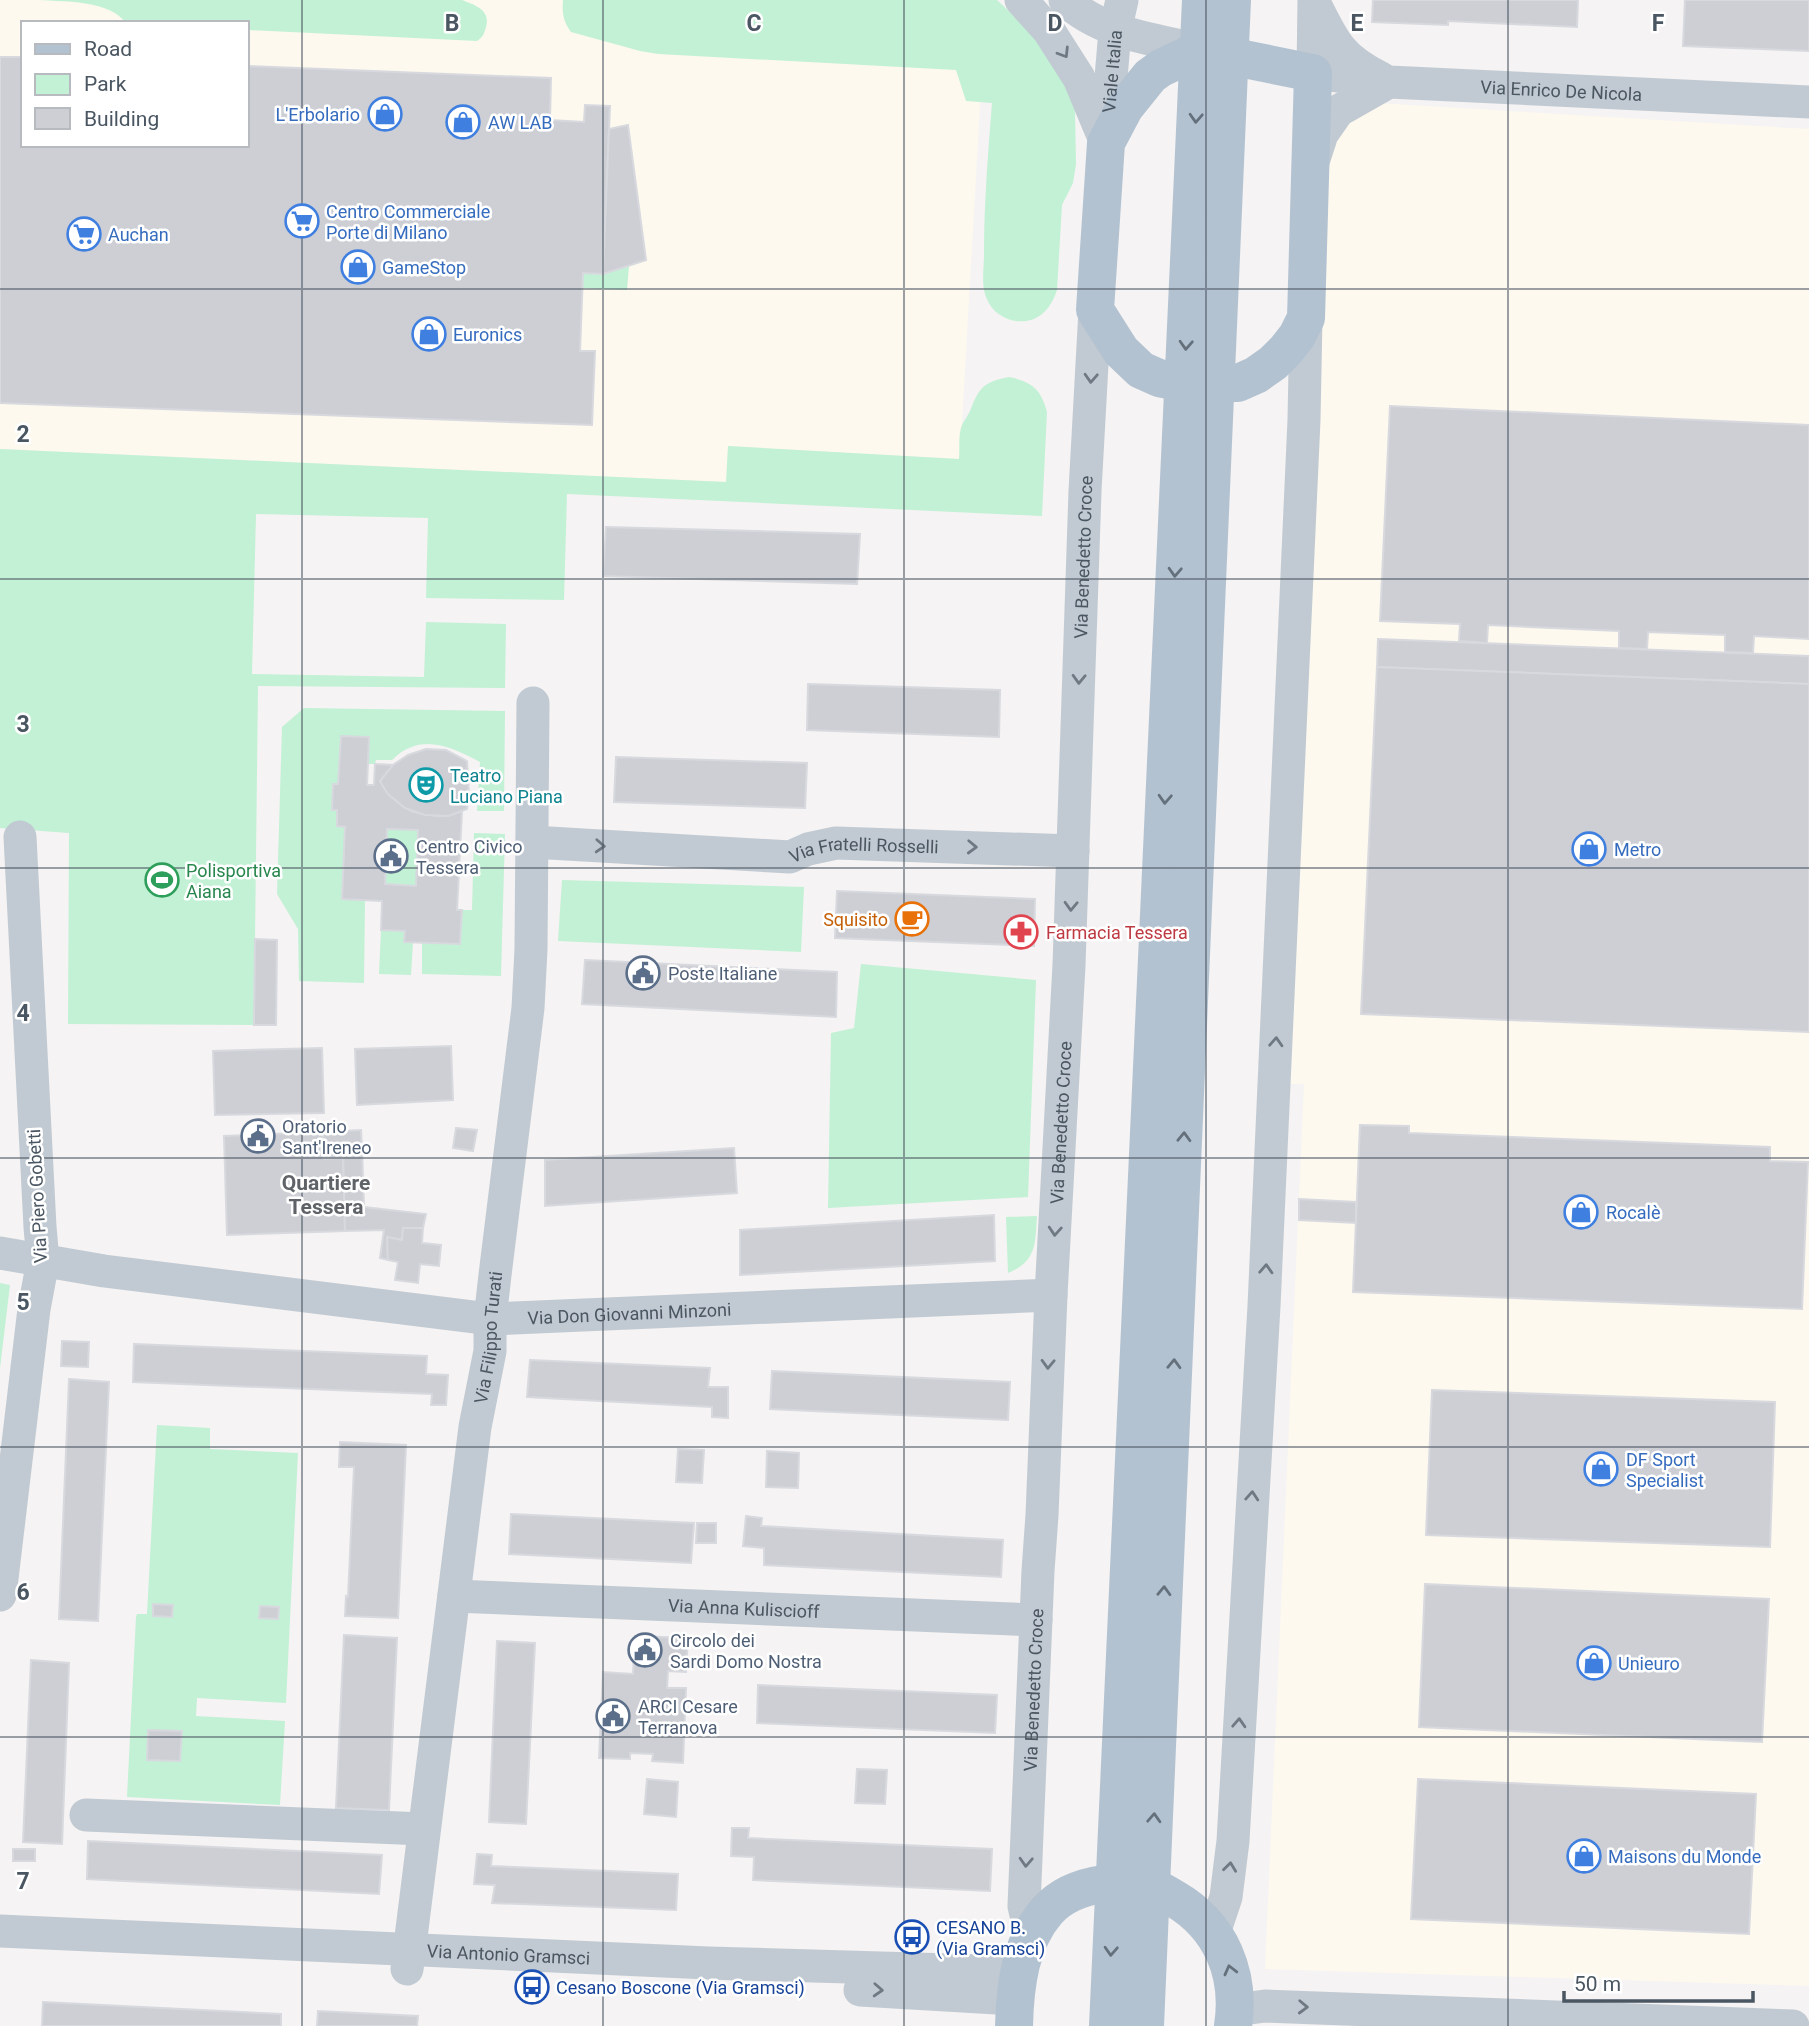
<svg xmlns="http://www.w3.org/2000/svg" width="1809" height="2026" font-family="Roboto,sans-serif">
  <rect width="100%" height="100%" fill="#f5f3f3"/>
  <g fill="#fdf9ef" fill-rule="evenodd">
    <path d="M0,0H986L960,459L728,446L727,482L0,449ZM23,23H247V145H23Z"/>
    <path d="M1376,103L1809,129V1986L1265,1969L1304,1084H1282L1324,140Z"/>
  </g>
  <g fill="#c3f1d5">
    <path d="M39,0H462C475,5 491,10 486,27C484,34 483,37 477,41L247,30V23H126C109,0 67,2 39,0Z"/>
    <path d="M563,0H997L1023,24L1058,65L1075,110L1076,164L1073,183L1062,205L1057,290C1053,302 1047,313 1034,319C1016,326 993,317 986,297C981,284 984,268 984,254C984,204 988,153 992,103L966,101L956,70L658,54L640,51L571,32C563,21 562,13 563,0Z"/>
    <path d="M629,266L627,290L582,288L583,273L603,274Z"/>
    <path d="M1009,377C1032,382 1041,389 1047,412L1042,516L567,494L564,600L426,598L428,518L256,514L252,674L424,677L426,622L506,624L505,688L258,686L254,1025L68,1024L69,833L0,828V449L726,482L728,446L959,459C960,448 958,435 962,425C964,420 968,416 970,411C979,388 983,382 1009,377Z"/>
    <path d="M304,708L505,711L504,811H477L480,762C450,746 420,732 392,760H376L375,764H368L369,737L341,736L338,784H333L332,809L337,810V826L345,827L342,899L365,901L364,983L299,981L298,929L277,894L282,727Z"/>
    <path d="M387,829L418,830L416,886L385,884Z"/>
    <path d="M474,833L505,834L501,976L422,974V943L460,944L462,910H472Z"/>
    <path d="M562,880L804,887L801,952L558,941Z"/>
    <path d="M381,930L405,931L404,942H413L411,975L379,974Z"/>
    <path d="M861,964L1036,980L1028,1197L828,1208L831,1033L854,1028Z"/>
    <path d="M1037,1216C1035,1244 1037,1261 1008,1273L1006,1217Z"/>
    <path d="M0,1283L10,1285L0,1368Z"/>
    <path d="M157,1425L210,1428V1449L298,1453L286,1703L197,1698L196,1716L285,1721L280,1805L127,1797L136,1617L137,1614H147Z"/>
  </g>
  <g fill="#cdcfd5" stroke="#d7d9de" stroke-width="2" fill-rule="evenodd">
    <path d="M1373,0H1578L1577,27L1448,21V25L1372,22Z"/>
    <path d="M1685,0H1809V51L1683,46Z"/>
    <path d="M0,57H23V145H247V66L551,78L550,120L584,122L585,105L610,106L603,274L583,273L580,351H595L592,425L0,403Z"/>
    <path d="M628,125L646,260L603,274L609,129Z"/>
    <path d="M1390,406L1809,425V639L1754,636L1753,653L1725,652V635L1648,632L1647,649L1619,648V631L1488,625L1487,643L1459,641L1460,624L1380,621Z"/>
    <path d="M606,527L860,534L857,584L603,576Z"/>
    <path d="M1378,639L1809,656V684L1377,667Z"/>
    <path d="M1377,667L1809,684V1032L1361,1014Z"/>
    <path d="M808,684L1000,690L999,737L807,730Z"/>
    <path d="M341,736L369,737L367,785H374L375,764L393,765L380,781L388,794L405,808L414,812L436,816H448L462,811L457,910H462L460,944L404,942L405,931L381,930L382,901L342,899L345,827L337,826V810H332L333,784H338ZM387,829L418,830L416,886L385,884Z"/>
    <path d="M426,749L446,750L467,761L469,794L467,809L448,816L425,815L405,808L388,794L384,788L380,781L393,765L408,755Z"/>
    <path d="M616,757L807,763L805,808L614,802Z"/>
    <path d="M837,891L1035,899L1034,946L835,938Z"/>
    <path d="M255,939L277,940L276,1025H254Z"/>
    <path d="M585,960L837,972L836,1017L582,1004Z"/>
    <path d="M451,1046L453,1100L357,1105L355,1049Z"/>
    <path d="M322,1048L324,1113L215,1115L213,1051Z"/>
    <path d="M1360,1125L1409,1126V1133L1770,1147V1161L1808,1162L1802,1309L1353,1292Z"/>
    <path d="M456,1128L477,1130L473,1151L453,1148Z"/>
    <path d="M361,1130L362,1149H343V1158L324,1159L323,1132Z"/>
    <path d="M323,1132L324,1159L343,1158L345,1231L227,1235L224,1136Z"/>
    <path d="M734,1148L737,1193L545,1206V1160Z"/>
    <path d="M343,1149H362L364,1207L426,1214L423,1228H403L402,1240L387,1237L388,1260L380,1258L384,1230L345,1231Z"/>
    <path d="M1299,1199L1356,1202V1223L1299,1220Z"/>
    <path d="M994,1215L995,1261L740,1275V1230Z"/>
    <path d="M403,1228H423L422,1243L441,1245L439,1266L420,1264L418,1283L395,1280L398,1262L388,1260L387,1237L402,1240Z"/>
    <path d="M62,1341L89,1342L88,1367L61,1366Z"/>
    <path d="M134,1344L427,1356L426,1374L448,1375L446,1405H431L432,1394L133,1382Z"/>
    <path d="M530,1360L710,1368L708,1387H728V1418L712,1417V1407L527,1397Z"/>
    <path d="M772,1371L1010,1382L1008,1420L770,1409Z"/>
    <path d="M69,1379L109,1382L98,1621L59,1619Z"/>
    <path d="M1432,1390L1775,1402L1770,1547L1426,1535Z"/>
    <path d="M340,1442L406,1445L398,1618L345,1616L346,1596L348,1597L354,1467H339Z"/>
    <path d="M678,1449L704,1450L702,1483L676,1482Z"/>
    <path d="M767,1451L799,1453L798,1488L766,1487Z"/>
    <path d="M511,1514L694,1523L691,1563L509,1554Z"/>
    <path d="M746,1516L762,1518L761,1526L1003,1540L1001,1577L764,1565V1548L743,1546Z"/>
    <path d="M697,1523H716V1543H696Z"/>
    <path d="M1425,1584L1769,1599L1762,1742L1419,1727Z"/>
    <path d="M153,1604L173,1605L172,1617L153,1616Z"/>
    <path d="M260,1606L279,1607L278,1619L259,1618Z"/>
    <path d="M344,1635L397,1638L389,1810L336,1808Z"/>
    <path d="M635,1636L688,1638L686,1672L668,1671L667,1688H686L683,1763L652,1761L653,1754L630,1753V1759L599,1758L603,1672L633,1674Z"/>
    <path d="M497,1641L535,1643L526,1824L489,1822Z"/>
    <path d="M31,1660L69,1663L62,1844L23,1842Z"/>
    <path d="M758,1685L997,1695L995,1733L757,1723Z"/>
    <path d="M148,1730L182,1731L180,1761L147,1760Z"/>
    <path d="M857,1769L887,1770L885,1804L855,1803Z"/>
    <path d="M647,1779L678,1782L676,1817L644,1814Z"/>
    <path d="M1418,1779L1756,1794L1749,1934L1411,1919Z"/>
    <path d="M732,1828H749L748,1838L992,1849L990,1891L753,1880L754,1857L731,1856Z"/>
    <path d="M88,1841L382,1855L379,1894L87,1879Z"/>
    <rect x="13" y="1849" width="22" height="12"/>
    <path d="M477,1854L492,1855L491,1866L678,1874L676,1910L492,1903L495,1885L474,1884Z"/>
    <path d="M43,2002L281,2014V2026H42Z"/>
    <path d="M318,2011L418,2016L417,2026H317Z"/>
  </g>
  <g fill="none" stroke-linecap="round" stroke-linejoin="round">
    <g stroke="#c1cad2" stroke-width="33">
      <path d="M1021,0L1049,31L1079,78L1106,143"/>
      <path d="M1065,0C1102,34 1153,39 1199,50"/>
      <path id="s1" d="M1314,0L1313,73L1389,82L1809,102"/>
      <path d="M1316,6C1334,43 1342,59 1381,78"/>
      <path id="s2" d="M1106,136L1115,31L1122,0"/>
      <path d="M1313,162L1322,134L1338,111L1389,82"/>
      <path id="s3" d="M532,842L790,857L808,849L836,843L1073,851"/>
      <path id="s4" d="M0,1253L104,1271L490,1319L1051,1295"/>
      <path d="M0,1595L34,1309L43,1261L40,1227L20,837"/>
      <path id="s5" d="M454,1596L1036,1620"/>
      <path d="M86,1815L424,1829"/>
      <path id="s6" d="M0,1931L708,1963L1018,1972"/>
      <path d="M1214,1933L1226,1897L1233,1841L1264,1306L1304,420L1306,318"/>
      <path id="s7" d="M1031,1937L1024,1906L1038,1571L1042,1515L1051,1295L1069,965L1085,491L1095,310"/>
      <path id="s8" d="M407,1969L475,1427L490,1351V1319L495,1275L528,1008L531,949L533,703"/>
      <path d="M860,1990L1014,1999"/>
      <path d="M1235,2010L1265,2006L1793,2026"/>
    </g>
    <g stroke="#b3c2d1" stroke-width="38">
      <path d="M1199,50L1313,73L1306,318L1297,336L1286,350L1273,363L1256,375L1238,383H1184L1159,378L1141,370L1121,351L1095,310L1106,143L1125,107L1150,76L1161,68Z"/>
      <path d="M1014,2026C1015,1986 1020,1942 1047,1911C1062,1894 1082,1887 1104,1884C1118,1882 1138,1882 1152,1887C1159,1889 1168,1895 1175,1899C1221,1926 1241,1974 1233,2026"/>
      <path d="M1108,2026L1201,0"/>
      <path d="M1145,2026L1232,0"/>
    </g>
  </g>
  <defs><path id="oneway-chevron" d="M-2-3.5L2.5 0L-2 3.5" fill="none" stroke-width="1.6" stroke-linecap="round" stroke-linejoin="round" transform="scale(1.75)"/></defs>
  <g stroke="#6e7983">
    <use href="#oneway-chevron" transform="translate(1064 53) rotate(58)"/>
    <use href="#oneway-chevron" transform="translate(1091 378) rotate(93)"/>
    <use href="#oneway-chevron" transform="translate(1079 679) rotate(92)"/>
    <use href="#oneway-chevron" transform="translate(600 846) rotate(3)"/>
    <use href="#oneway-chevron" transform="translate(972 847) rotate(2)"/>
    <use href="#oneway-chevron" transform="translate(1071 906) rotate(92)"/>
    <use href="#oneway-chevron" transform="translate(1276 1042) rotate(-87)"/>
    <use href="#oneway-chevron" transform="translate(1055 1231) rotate(94)"/>
    <use href="#oneway-chevron" transform="translate(1266 1269) rotate(-87)"/>
    <use href="#oneway-chevron" transform="translate(1048 1364) rotate(92)"/>
    <use href="#oneway-chevron" transform="translate(1252 1496) rotate(-86)"/>
    <use href="#oneway-chevron" transform="translate(1239 1723) rotate(-87)"/>
    <use href="#oneway-chevron" transform="translate(1026 1862) rotate(93)"/>
    <use href="#oneway-chevron" transform="translate(1230 1867) rotate(-83)"/>
    <use href="#oneway-chevron" transform="translate(878 1990) rotate(3)"/>
    <use href="#oneway-chevron" transform="translate(1303 2007) rotate(2)"/>
  </g>
  <g stroke="#64717d">
    <use href="#oneway-chevron" transform="translate(1196 118) rotate(93)"/>
    <use href="#oneway-chevron" transform="translate(1186 345) rotate(93)"/>
    <use href="#oneway-chevron" transform="translate(1175 572) rotate(93)"/>
    <use href="#oneway-chevron" transform="translate(1165 799) rotate(93)"/>
    <use href="#oneway-chevron" transform="translate(1184 1137) rotate(-88)"/>
    <use href="#oneway-chevron" transform="translate(1174 1364) rotate(-88)"/>
    <use href="#oneway-chevron" transform="translate(1164 1591) rotate(-88)"/>
    <use href="#oneway-chevron" transform="translate(1154 1818) rotate(-87)"/>
    <use href="#oneway-chevron" transform="translate(1111 1951) rotate(93)"/>
    <use href="#oneway-chevron" transform="translate(1230 1970) rotate(-104)"/>
  </g>
  <path fill="none" stroke="#4a5661" stroke-width="2" stroke-opacity="0.55" d="M302,0V2026M603,0V2026M904,0V2026M1206,0V2026M1508,0V2026M0,289H1809M0,579H1809M0,868H1809M0,1158H1809M0,1447H1809M0,1737H1809"/>
  <defs>
    <symbol id="shop-ring" viewBox="-11 -11 22 22"><circle r="9.5" fill="#fff" stroke="#3f7fe0" stroke-width="1.5"/><path d="M-5-2.5h2.3a2.7 3.5 0 0 1 5.4 0H5L5.5 6h-11ZM-1.5-2.5h3a1.5 2.3 0 0 0-3 0Z" fill="#3f7fe0"/></symbol>
    <symbol id="supermarket-ring" viewBox="-11 -11 22 22"><circle r="9.5" fill="#fff" stroke="#3f7fe0" stroke-width="1.5"/><path d="M-6-5.5h2.5l.6 2H6L4.5 2H-2.5L-4.4-4H-6ZM-1.5 3.2a1.3 1.3 0 1 0 .1 0ZM3 3.2a1.3 1.3 0 1 0 .1 0Z" fill="#3f7fe0"/></symbol>
    <symbol id="theatre-ring" viewBox="-11 -11 22 22"><circle r="9.5" fill="#fff" stroke="#0f9aa8" stroke-width="1.5"/><path d="M-5-5.5Q0-4 5-5.5V0Q5 5 0 6Q-5 5-5 0ZM-3.3-2.5H-1v1.5H-3.3ZM1-2.5H3.3v1.5H1ZM-2.8 1Q0 5.5 2.8 1Z" fill="#0f9aa8"/></symbol>
    <symbol id="civic-ring" viewBox="-11 -11 22 22"><circle r="9.5" fill="#fff" stroke="#5c6f8a" stroke-width="1.5"/><path d="M-.6-6.5H3V-4.5H.6V-3L4-1V1h2V6H-6V1h2V-1L-.6-3ZM-1.2 2.5V6h2.4V2.5Z" fill="#5c6f8a"/></symbol>
    <symbol id="stadium-ring" viewBox="-11 -11 22 22"><circle r="9.5" fill="#fff" stroke="#2e9e5b" stroke-width="1.5"/><path d="M0-5a6.5 5 0 1 0 0 10a6.5 5 0 1 0 0-10ZM-3.5-1.8h7v3.6h-7Z" fill="#2e9e5b"/></symbol>
    <symbol id="cafe-ring" viewBox="-11 -11 22 22"><circle r="9.5" fill="#fff" stroke="#e8710a" stroke-width="1.5"/><path d="M-5.5-4.5H6V0H3Q3 3.5 0 3.5H-2.5Q-5.5 3.5-5.5 0ZM3-3.2v2h1.7v-2ZM-6 4.5H4V6H-6Z" fill="#e8710a"/></symbol>
    <symbol id="pharmacy-ring" viewBox="-11 -11 22 22"><circle r="9.5" fill="#fff" stroke="#e0444e" stroke-width="1.5"/><path d="M-2-6h4v4h4v4h-4v4h-4v-4h-4v-4h4Z" fill="#e0444e"/></symbol>
    <symbol id="bus-ring" viewBox="-11 -11 22 22"><circle r="9.5" fill="#fff" stroke="#1a4fb4" stroke-width="1.5"/><path d="M-5-6H5V4H4V6H2V4H-2V6H-4V4H-5ZM-3.5-4V0h7V-4ZM-3.5 1.2v1.5H-2V1.2ZM2 1.2v1.5H3.5V1.2Z" fill="#1a4fb4"/></symbol>
  </defs>
  <g fill-rule="evenodd">
    <use href="#shop-ring" x="366" y="95" width="38" height="38"/>
    <use href="#shop-ring" x="444" y="103" width="38" height="38"/>
    <use href="#supermarket-ring" x="283" y="202" width="38" height="38"/>
    <use href="#supermarket-ring" x="65" y="215" width="38" height="38"/>
    <use href="#shop-ring" x="339" y="248" width="38" height="38"/>
    <use href="#shop-ring" x="410" y="315" width="38" height="38"/>
    <use href="#theatre-ring" x="407" y="766" width="38" height="38"/>
    <use href="#shop-ring" x="1570" y="830" width="38" height="38"/>
    <use href="#civic-ring" x="372" y="837" width="38" height="38"/>
    <use href="#stadium-ring" x="143" y="861" width="38" height="38"/>
    <use href="#cafe-ring" x="893" y="900" width="38" height="38"/>
    <use href="#pharmacy-ring" x="1002" y="913" width="38" height="38"/>
    <use href="#civic-ring" x="624" y="954" width="38" height="38"/>
    <use href="#civic-ring" x="239" y="1117" width="38" height="38"/>
    <use href="#shop-ring" x="1562" y="1193" width="38" height="38"/>
    <use href="#shop-ring" x="1582" y="1450" width="38" height="38"/>
    <use href="#civic-ring" x="626" y="1631" width="38" height="38"/>
    <use href="#shop-ring" x="1575" y="1644" width="38" height="38"/>
    <use href="#civic-ring" x="594" y="1697" width="38" height="38"/>
    <use href="#shop-ring" x="1565" y="1837" width="38" height="38"/>
    <use href="#bus-ring" x="893" y="1918" width="38" height="38"/>
    <use href="#bus-ring" x="513" y="1968" width="38" height="38"/>
  </g>
  <g text-anchor="middle" dominant-baseline="central" stroke-width="5" stroke-linejoin="round" paint-order="stroke">
    <g font-size="18" fill="#4a5661" stroke="#fff">
      <text stroke="none"><textPath href="#s2" startOffset="65">Viale Italia</textPath></text>
      <text stroke="none"><textPath href="#s1" startOffset="322">Via Enrico De Nicola</textPath></text>
      <text stroke="none"><textPath href="#s7" startOffset="1382">Via Benedetto Croce</textPath></text>
      <text stroke="none"><textPath href="#s3" startOffset="334">Via Fratelli Rosselli</textPath></text>
      <text stroke="none"><textPath href="#s7" startOffset="816">Via Benedetto Croce</textPath></text>
      <text transform="translate(37 1196) rotate(-93)">Via Piero Gobetti</text>
      <text stroke="none"><textPath href="#s4" startOffset="634">Via Don Giovanni Minzoni</textPath></text>
      <text stroke="none"><textPath href="#s8" startOffset="637">Via Filippo Turati</textPath></text>
      <text stroke="none"><textPath href="#s5" startOffset="290">Via Anna Kuliscioff</textPath></text>
      <text stroke="none"><textPath href="#s7" startOffset="248">Via Benedetto Croce</textPath></text>
      <text stroke="none"><textPath href="#s6" startOffset="509">Via Antonio Gramsci</textPath></text>
    </g>
    <g font-size="18" fill="#366cbe" stroke="#fff" text-anchor="start">
      <text x="360" y="114" text-anchor="end">L'Erbolario</text>
      <text x="488" y="122">AW LAB</text>
      <text x="326" y="211">Centro Commerciale<tspan x="326" dy="21">Porte di Milano</tspan></text>
      <text x="108" y="234">Auchan</text>
      <text x="382" y="267">GameStop</text>
      <text x="453" y="334">Euronics</text>
      <text x="1614" y="849">Metro</text>
      <text x="1606" y="1212">Rocalè</text>
      <text x="1626" y="1459">DF Sport<tspan x="1626" dy="21">Specialist</tspan></text>
      <text x="1618" y="1663">Unieuro</text>
      <text x="1608" y="1856">Maisons du Monde</text>
    </g>
    <g font-size="18" fill="#0d838f" stroke="#fff" text-anchor="start">
      <text x="450" y="775">Teatro<tspan x="450" dy="21">Luciano Piana</tspan></text>
    </g>
    <g font-size="18" fill="#4e5e75" stroke="#fff" text-anchor="start">
      <text x="416" y="846">Centro Civico<tspan x="416" dy="21">Tessera</tspan></text>
      <text x="668" y="973">Poste Italiane</text>
      <text x="282" y="1126">Oratorio<tspan x="282" dy="21">Sant'Ireneo</tspan></text>
      <text x="670" y="1640">Circolo dei<tspan x="670" dy="21">Sardi Domo Nostra</tspan></text>
      <text x="638" y="1706">ARCI Cesare<tspan x="638" dy="21">Terranova</tspan></text>
    </g>
    <g font-size="18" fill="#27864d" stroke="#fff" text-anchor="start">
      <text x="186" y="870">Polisportiva<tspan x="186" dy="21">Aiana</tspan></text>
    </g>
    <g font-size="18" fill="#c56008" stroke="#fff" text-anchor="end">
      <text x="888" y="919">Squisito</text>
    </g>
    <g font-size="18" fill="#be3a42" stroke="#fff" text-anchor="start">
      <text x="1046" y="932">Farmacia Tessera</text>
    </g>
    <g font-size="18" fill="#164399" stroke="#fff" text-anchor="start">
      <text x="936" y="1927">CESANO B.<tspan x="936" dy="21">(Via Gramsci)</tspan></text>
      <text x="556" y="1987">Cesano Boscone (Via Gramsci)</text>
    </g>
    <g font-size="21" font-weight="bold" fill="#5f6368" stroke="#fff">
      <text x="326" y="1183">Quartiere<tspan x="326" dy="24">Tessera</tspan></text>
    </g>
  </g>
  <g font-size="23" text-anchor="middle" font-weight="bold" fill="#4a5661" stroke="#fff" stroke-width="5" stroke-linejoin="round" paint-order="stroke">
    <text x="452" y="31">B</text>
    <text x="754" y="31">C</text>
    <text x="1055" y="31">D</text>
    <text x="1357" y="31">E</text>
    <text x="1658" y="31">F</text>
    <text x="23" y="442">2</text>
    <text x="23" y="732">3</text>
    <text x="23" y="1021">4</text>
    <text x="23" y="1310">5</text>
    <text x="23" y="1600">6</text>
    <text x="23" y="1889">7</text>
  </g>
  <rect x="21" y="21" width="228" height="126" fill="#ffffff" stroke="#b7bbc0" stroke-width="2"/>
  <rect x="35" y="44" width="35" height="10" fill="#b3c2d1" stroke="#b7bbc0" stroke-width="2"/>
  <text x="84" y="56" font-size="21" fill="#4a5661">Road</text>
  <rect x="35" y="74" width="35" height="21" fill="#c3f1d5" stroke="#b7bbc0" stroke-width="2"/>
  <text x="84" y="91" font-size="21" fill="#4a5661">Park</text>
  <rect x="35" y="108" width="35" height="21" fill="#cdcfd5" stroke="#b7bbc0" stroke-width="2"/>
  <text x="84" y="126" font-size="21" fill="#4a5661">Building</text>
  <path d="M1564 1991v10h189v-10" fill="none" stroke="#4a5661" stroke-width="3.5"/>
  <text x="1574" y="1991" font-size="21" fill="#4a5661" stroke="#ffffff" stroke-width="5" paint-order="stroke">50 m</text>
</svg>
